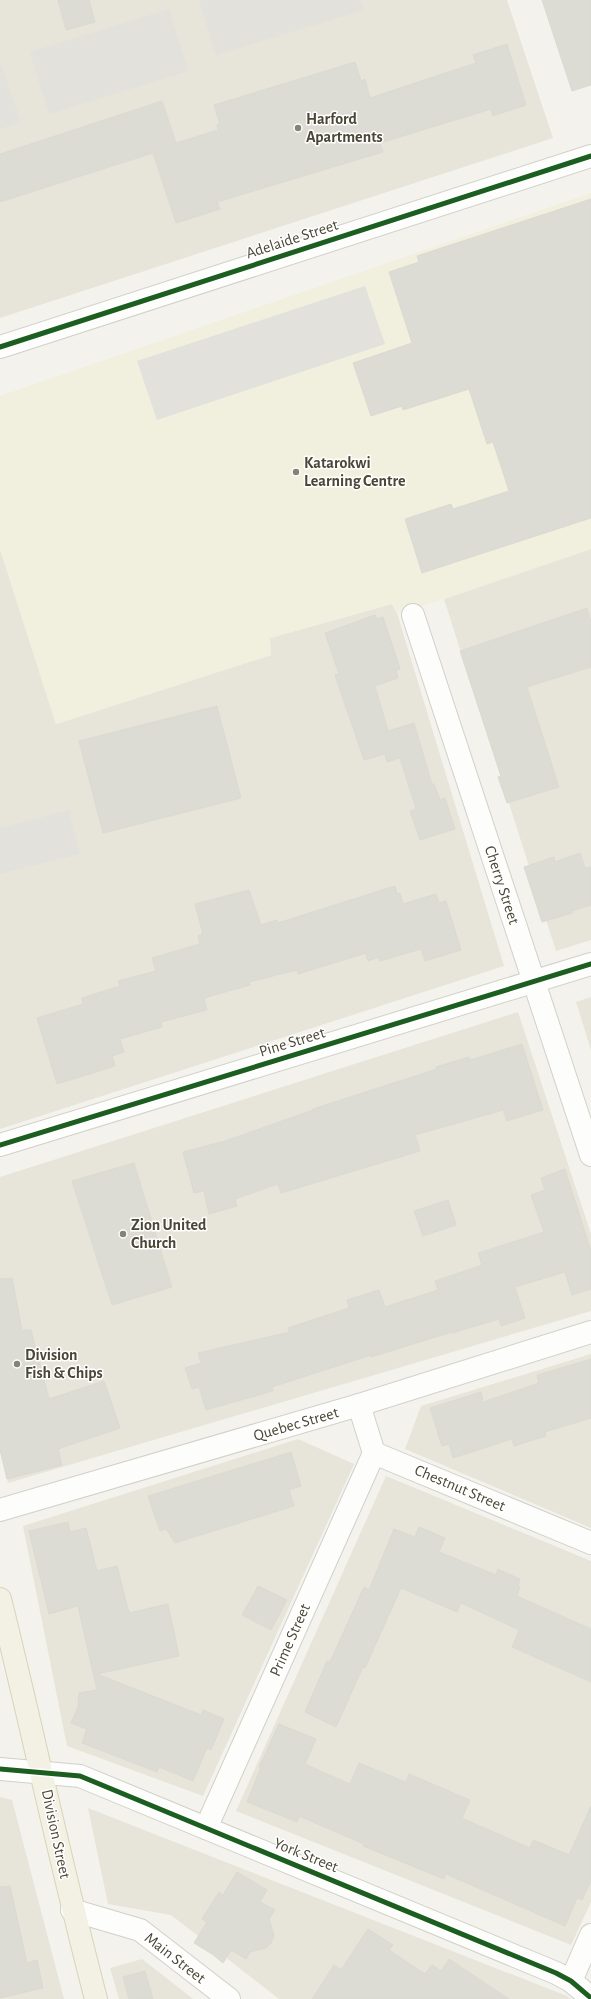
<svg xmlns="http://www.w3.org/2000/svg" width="591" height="1999" font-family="'Alegreya Sans',sans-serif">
  <rect width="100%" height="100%" fill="#f3f2ec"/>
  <g fill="#e7e5d9">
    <path d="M0,0H507L553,138L0,318Z"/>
    <path d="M0,549L56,724L271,655L270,638L392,604L397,613L504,966L0,1129Z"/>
    <path d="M591,549V940L556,951L444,599Z"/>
    <path d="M591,997V1050L576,1002Z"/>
    <path d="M518,1012L591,1234V1311L8,1483L0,1450V1177Z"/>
    <path d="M591,1354V1528L405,1449L421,1406Z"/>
    <path d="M298,1439L354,1464L203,1796L67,1746L23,1526Z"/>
    <path d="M386,1476L591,1561V1902L571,1945L236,1811Z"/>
    <path d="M0,1797L12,1800L64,1999H0Z"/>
    <path d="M88,1808L567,1996L571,1999H279L171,1915L108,1904Z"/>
    <path d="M142,1959L193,1999H119L110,1968Z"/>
  </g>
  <path fill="#f1f0de" d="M591,193V549L444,599L397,613L392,604L270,638L271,655L56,724L0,549V396Z"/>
  <g fill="#e2e1db">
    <path d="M199,0H360L364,10L216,55Z"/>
    <path d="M169,9L188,71L49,114L30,52Z"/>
    <path d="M1,65L21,122L0,129V66Z"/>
    <path d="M365,286L385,344L157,420L137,361Z"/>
    <path d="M69,810L80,854L0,874V828Z"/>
  </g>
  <g fill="#dcdbd4" stroke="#dbdad2">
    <path d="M58,0H89L95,22L66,30Z"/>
    <path d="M542,0H591V85L572,91Z"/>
    <path d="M507,44L526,105L493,116L491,109L380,143L383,152L217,202L220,209L176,223L153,153L0,202V154L162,101L176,143L218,130L217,125L220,124L214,105L355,62L361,81L365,79L370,98L476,63L473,55Z"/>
    <path d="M591,199V518L422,573L405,519L451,504L453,509L509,491L493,442L487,444L469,389L403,410L402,406L371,416L353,363L412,343L389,272L419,262L417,256Z"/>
    <path d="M587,608L591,621V667L527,687L559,787L507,803L498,777L501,776L460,651Z"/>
    <path d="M375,615L377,619L383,617L400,669L396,670L398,678L375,686L388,731L414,723L432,784H434L440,800L445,798L455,829L420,840L410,811L416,809L400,758L387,762L385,754L364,760L335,675L339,674L325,633Z"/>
    <path d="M217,706L241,798L103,833L79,741Z"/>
    <path d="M580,853L585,868L591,867V905L572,911V913L542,922L524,867L554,857L555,862Z"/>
    <path d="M395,886L397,894L400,893L403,904L436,894L439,903L446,901L461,950L425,961L421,949L380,961L379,957L368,961L366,953L298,974L297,970L249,982L250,985L204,998L207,1010L161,1022L162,1027L120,1039L124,1052L112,1056L115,1066L57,1084L37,1018L83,1004L82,998L120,986L118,981L156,971L152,958L200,944L198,936L203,934L195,904L249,890L261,925L277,920L278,923Z"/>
    <path d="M522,1044L543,1110L507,1121L503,1110L415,1135L420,1151L281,1193L278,1184L235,1199L237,1206L209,1214L204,1191L194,1193L183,1152L225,1141L313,1110V1109L437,1069L436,1067L469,1057L470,1060Z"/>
    <path d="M134,1163L172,1287L112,1305L72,1181Z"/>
    <path d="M565,1169L591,1251V1289L572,1295L565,1272L515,1287L525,1318L501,1326L499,1319L452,1333V1332L371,1357V1355L272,1387L273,1391L206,1410L199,1387L192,1389L185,1368L201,1363L198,1353L290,1332L288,1328L349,1308L347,1300L379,1290L385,1307L438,1290L435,1281L482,1265L478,1253L544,1232L531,1195L545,1190L541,1178Z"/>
    <path d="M448,1200L456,1225L423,1236L414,1211Z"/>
    <path d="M12,1278L22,1330H31L49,1399L104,1381L120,1428L58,1449L62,1465L7,1479L0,1450V1279Z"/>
    <path d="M591,1359V1418L545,1432L546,1436L514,1446L512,1439L453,1458L449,1444L442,1446L430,1408L481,1392L483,1402L539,1383L537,1375Z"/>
    <path d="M291,1452L301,1486L289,1490L294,1506L175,1543L166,1529L160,1531L148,1496Z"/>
    <path d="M68,1522L70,1532L86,1528L97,1571L117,1566L129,1613L168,1604L179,1656L97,1674L201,1715L203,1710L224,1719L211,1750L207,1748L193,1781L159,1767L157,1772L82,1743L87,1729L71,1723L78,1707L79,1693L97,1690L78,1606L49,1614L29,1531Z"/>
    <path d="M419,1527L445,1538L439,1552L496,1575L498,1569L520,1579L518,1586L520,1587L517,1596L591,1629V1682L512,1647L519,1630L461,1603L457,1612L401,1588L365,1668L363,1667L336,1727L305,1712L327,1661L330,1662L364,1587L369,1590L394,1529L415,1537Z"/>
    <path d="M258,1586L287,1600L271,1630L242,1615Z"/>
    <path d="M279,1724L316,1739L305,1764L350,1784L359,1763L406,1782L409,1774L470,1800L462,1818L530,1848L533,1840L569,1855L591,1806V1881L582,1900L577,1898L565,1926L446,1874L444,1879L363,1846L364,1844L299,1816L297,1822L247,1802L261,1767H259Z"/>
    <path d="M237,1872L267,1890L260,1902L275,1910L269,1919L274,1936L271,1943L266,1948L250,1952L246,1959L231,1950L223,1963L212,1954L194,1943L207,1922L202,1919L219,1892L223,1895Z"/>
    <path d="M10,1886L27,1963L37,1960L43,1988L0,1998V1887Z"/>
    <path d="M368,1929L393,1945L389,1950L425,1974L432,1965L441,1971L449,1959L509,1999H312L334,1965L341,1970Z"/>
    <path d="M145,1971L153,1999H129L123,1977Z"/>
  </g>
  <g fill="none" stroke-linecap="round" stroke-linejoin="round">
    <defs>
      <g id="minor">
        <path d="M0,347L591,156"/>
        <path d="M413,615L591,1155"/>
        <path d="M0,1145L591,964"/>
        <path d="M359,1405L374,1453L591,1543"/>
        <path d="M0,1510L359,1405L591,1332"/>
        <path d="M0,1769L80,1776L556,1973L571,1981L591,1998"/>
        <path d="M206,1828L374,1453"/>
        <path d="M72,1910L140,1930L229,1999"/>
        <path d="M571,1981L591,1935"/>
      </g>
      <path id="major" d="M0,1599C33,1732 61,1866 96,1999"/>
    </defs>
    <use href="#minor" stroke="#d1d0c9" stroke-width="24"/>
    <use href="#major" stroke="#d6d4b8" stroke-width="24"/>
    <use href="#minor" stroke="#fdfdfc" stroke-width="22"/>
    <use href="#major" stroke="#f2f1e4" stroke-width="22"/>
    <defs>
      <g id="cycleway">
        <path d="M0,347L591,156"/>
        <path d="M0,1145L591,964"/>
        <path d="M0,1769L80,1776L556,1973L571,1981L591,1998"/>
      </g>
    </defs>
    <use href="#cycleway" stroke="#fff" stroke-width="8"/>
    <use href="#cycleway" stroke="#1b5e20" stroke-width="5"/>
  </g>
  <g fill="#858376" stroke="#fff" stroke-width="1.5">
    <circle cx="298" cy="128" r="4"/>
    <circle cx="296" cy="472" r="4"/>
    <circle cx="123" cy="1234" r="4"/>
    <circle cx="17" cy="1364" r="4"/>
  </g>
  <g text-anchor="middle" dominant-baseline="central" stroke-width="3" stroke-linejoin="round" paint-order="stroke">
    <g font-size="16" font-weight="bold" fill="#4a4736" stroke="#fff" text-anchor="start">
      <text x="306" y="119">Harford<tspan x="306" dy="18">Apartments</tspan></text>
      <text x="304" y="463">Katarokwi<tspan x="304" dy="18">Learning Centre</tspan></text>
      <text x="131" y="1225">Zion United<tspan x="131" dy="18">Church</tspan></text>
      <text x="25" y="1355">Division<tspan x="25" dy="18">Fish &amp; Chips</tspan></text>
    </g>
    <g font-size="16" fill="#4a4736" stroke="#fff">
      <text transform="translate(292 239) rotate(-18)">Adelaide Street</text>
      <text transform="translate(502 885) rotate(72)">Cherry Street</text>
      <text transform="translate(292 1042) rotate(-17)">Pine Street</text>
      <text transform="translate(296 1424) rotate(-16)">Quebec Street</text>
      <text transform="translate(460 1488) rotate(23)">Chestnut Street</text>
      <text transform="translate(290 1640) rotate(-66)">Prime Street</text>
      <text transform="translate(56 1834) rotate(78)">Division Street</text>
      <text transform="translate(306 1855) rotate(22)">York Street</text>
      <text transform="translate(175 1958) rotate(38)">Main Street</text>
    </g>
  </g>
</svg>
